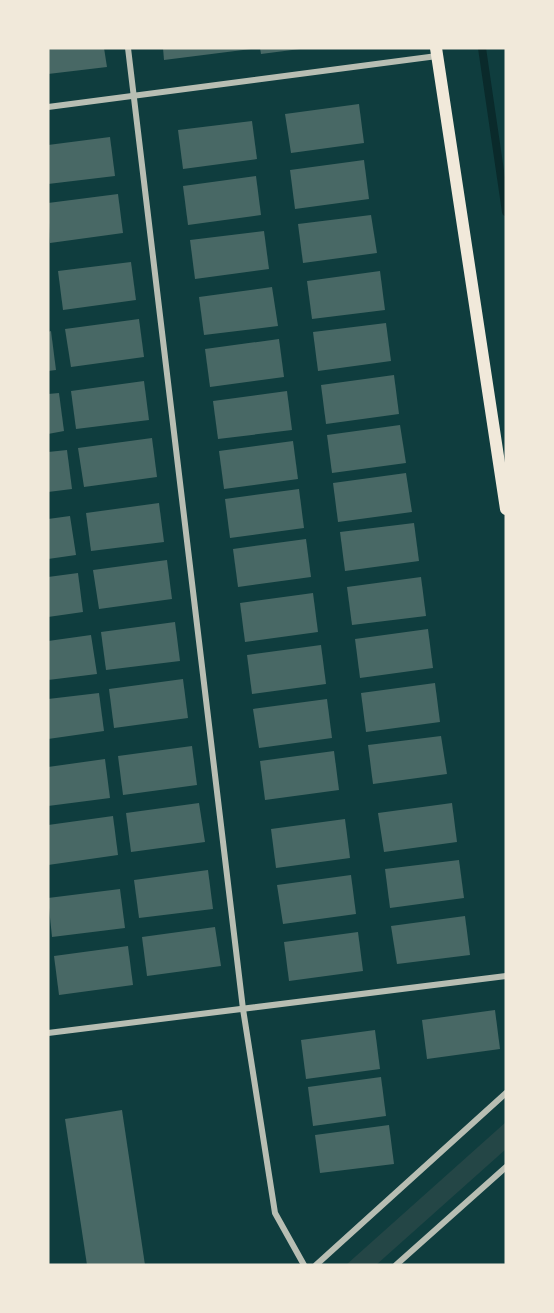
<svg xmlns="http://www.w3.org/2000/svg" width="554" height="1313" font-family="Mulish,sans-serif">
  <rect width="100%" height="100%" fill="#0f3d3e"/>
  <path fill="#244646" d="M506,1122V1149L376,1265H346Z"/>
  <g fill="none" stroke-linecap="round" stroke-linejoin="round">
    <path stroke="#0a2a2b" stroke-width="8" d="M482,48L506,212"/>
  </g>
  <g fill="#486865">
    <path d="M48,48H104L107,67L48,74Z"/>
    <path d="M163,48H251V49L164,60Z"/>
    <path d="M260,48H300V49L261,54Z"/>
    <path d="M359,104L364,143L291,153L285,114Z"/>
    <path d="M252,121L257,159L183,169L178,130Z"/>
    <path d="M110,137L115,176L48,184V145Z"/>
    <path d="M364,160L369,199L295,209L290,170Z"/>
    <path d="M256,176L261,215L188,225L183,186Z"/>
    <path d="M118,194L123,233L50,243L48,203Z"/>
    <path d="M371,215L377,253L303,263L298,224Z"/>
    <path d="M264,231L269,269L195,279L190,240Z"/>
    <path d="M131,262L136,300L63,310L58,271Z"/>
    <path d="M380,271L385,310L312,319L307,281Z"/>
    <path d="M272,287L278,326L204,335L199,297Z"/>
    <path d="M139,319L144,357L71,367L65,329Z"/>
    <path d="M386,323L391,361L318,371L313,332Z"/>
    <path d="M51,331L56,370L48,371V332Z"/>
    <path d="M279,339L284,377L210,387L205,349Z"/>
    <path d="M394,375L399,414L326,424L321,385Z"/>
    <path d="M144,381L149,420L76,429L71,391Z"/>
    <path d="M287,391L292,430L218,439L213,401Z"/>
    <path d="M59,393L64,431L48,434V394Z"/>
    <path d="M400,425L406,463L332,473L327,435Z"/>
    <path d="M152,438L157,477L84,487L78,448Z"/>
    <path d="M293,441L298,479L224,489L219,451Z"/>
    <path d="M67,450L72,489L48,492V452Z"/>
    <path d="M406,473L412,512L338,522L333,483Z"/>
    <path d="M299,489L304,528L230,538L225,499Z"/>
    <path d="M159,503L164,542L91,551L86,513Z"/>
    <path d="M70,516L76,555L48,559V519Z"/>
    <path d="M414,523L419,561L345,571L340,532Z"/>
    <path d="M306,539L311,577L238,587L233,549Z"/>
    <path d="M167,560L172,599L99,609L93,570Z"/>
    <path d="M78,573L83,612L48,617V577Z"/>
    <path d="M421,577L426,616L352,625L347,587Z"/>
    <path d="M313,593L318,632L245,642L240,603Z"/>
    <path d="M175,622L180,661L106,670L101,632Z"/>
    <path d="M428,629L433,668L360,678L355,639Z"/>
    <path d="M91,635L97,674L48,680V641Z"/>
    <path d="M321,645L326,684L252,694L247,655Z"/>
    <path d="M183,679L188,718L114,728L109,689Z"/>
    <path d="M435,683L440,722L366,732L361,693Z"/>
    <path d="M99,693L104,731L48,739V699Z"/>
    <path d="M327,699L332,738L259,748L253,709Z"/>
    <path d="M441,736L447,774L373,784L368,745Z"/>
    <path d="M192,746L197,785L123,795L118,756Z"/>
    <path d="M334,751L339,790L265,800L260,761Z"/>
    <path d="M105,759L110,798L48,806V767Z"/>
    <path d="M199,803L205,842L131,852L126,813Z"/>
    <path d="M452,803L457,842L384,852L378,813Z"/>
    <path d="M113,816L118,855L48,865V825Z"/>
    <path d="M345,819L350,858L276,868L271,829Z"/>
    <path d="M459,860L464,898L390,908L385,869Z"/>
    <path d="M208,870L213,909L139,918L134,880Z"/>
    <path d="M351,875L356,914L283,924L277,885Z"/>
    <path d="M120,889L125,928L52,937L48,898Z"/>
    <path d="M465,916L470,955L397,964L391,926Z"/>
    <path d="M215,927L221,966L147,976L142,937Z"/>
    <path d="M358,932L363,971L289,981L284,942Z"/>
    <path d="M128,946L133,985L59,995L54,956Z"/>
    <path d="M495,1010L500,1049L427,1059L422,1020Z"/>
    <path d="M375,1030L380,1069L306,1079L301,1040Z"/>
    <path d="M381,1077L386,1116L313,1126L308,1087Z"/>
    <path d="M122,1110L145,1265H87L65,1119Z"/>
    <path d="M389,1125L394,1164L320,1173L315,1135Z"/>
  </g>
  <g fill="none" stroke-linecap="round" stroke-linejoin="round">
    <g stroke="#b8beb3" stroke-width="6">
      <path d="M128,48L243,1009L275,1213L304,1265"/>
      <path d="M48,107L437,56"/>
      <path d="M48,1033L506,976"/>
      <path d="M316,1265L506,1093"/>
      <path d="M396,1265L506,1167"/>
    </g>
    <path stroke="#f1e9da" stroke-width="12" d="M436,48L506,509"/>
  </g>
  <rect width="554" height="1313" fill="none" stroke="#f1e9da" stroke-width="99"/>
</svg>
